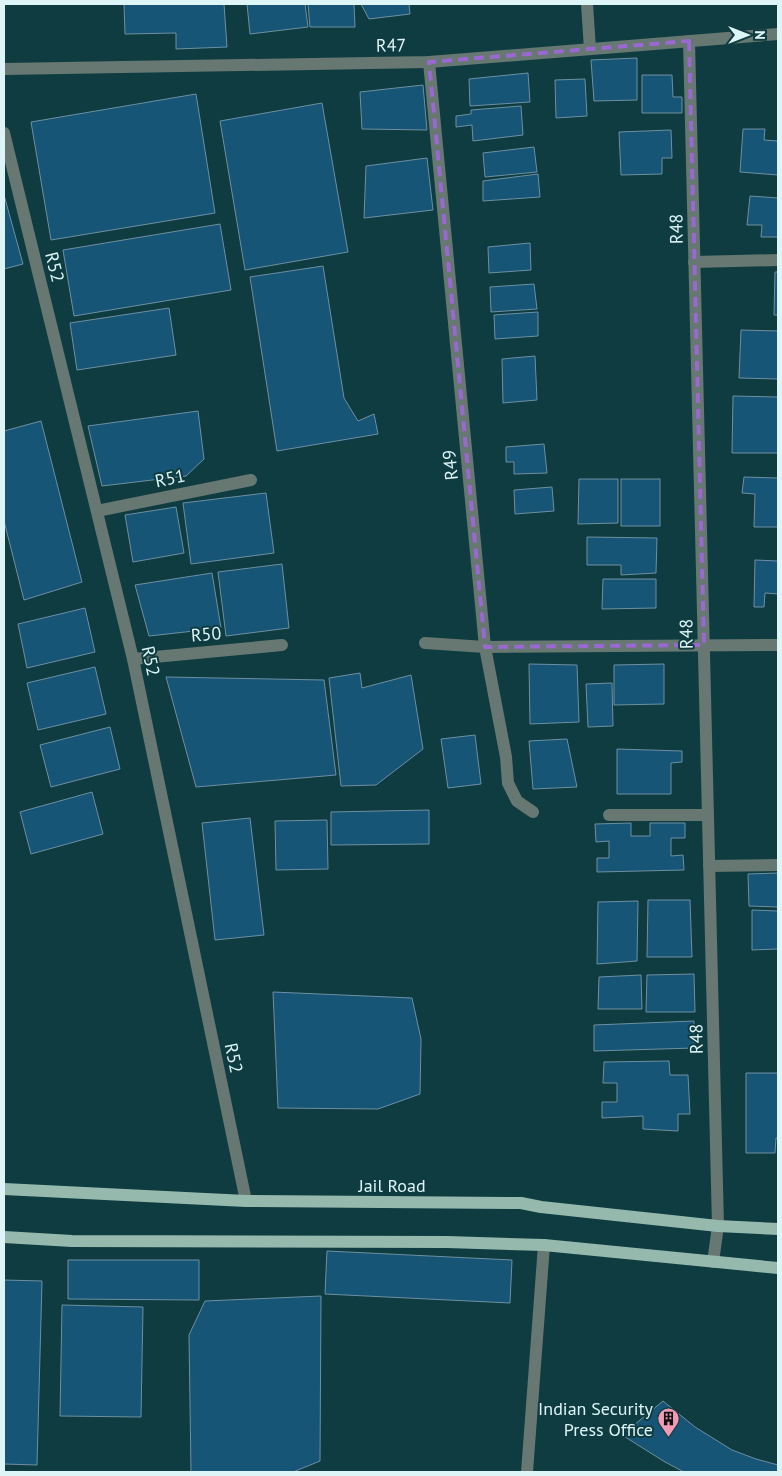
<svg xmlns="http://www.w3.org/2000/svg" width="782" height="1476" font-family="'PT Sans',sans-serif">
  <rect width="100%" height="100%" fill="#0f3c40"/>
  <g fill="#165575" stroke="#6e8fa3">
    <path d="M124,4H224L227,47L176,49V33L125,34Z"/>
    <path d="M247,4H305L308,27L250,34Z"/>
    <path d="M308,4H354L355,27H310Z"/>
    <path d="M361,4H409L410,14L369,19Z"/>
    <path d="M637,58V100L594,101L591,60Z"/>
    <path d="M528,73L530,102L470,106L469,79Z"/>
    <path d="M642,75H672L673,97H682V113H642Z"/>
    <path d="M585,79L587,116L556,118L555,80Z"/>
    <path d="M423,85L427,130L362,129L360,92Z"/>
    <path d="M196,94L215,213L51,240L31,122Z"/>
    <path d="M322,103L348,252L245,270L220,121Z"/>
    <path d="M521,106L523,135L473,141L472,125L456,127V116L471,114V110Z"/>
    <path d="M743,129H765L764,140L778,141V175L740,172Z"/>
    <path d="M671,130L672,158H662V174L621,175L619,132Z"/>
    <path d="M534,147L537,172L485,177L483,153Z"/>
    <path d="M427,158L433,210L364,218L366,166Z"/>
    <path d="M538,174L540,197L483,201V181Z"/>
    <path d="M4,195L23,264L4,269Z"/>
    <path d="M750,196L778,198V237H761L762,225H747Z"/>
    <path d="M220,224L231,290L74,316L63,250Z"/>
    <path d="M530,243L531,270L489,273L488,247Z"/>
    <path d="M323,266L344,398L358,421L374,414L378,434L277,451L250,277Z"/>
    <path d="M775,272H778V315H774Z"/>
    <path d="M534,284L537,309L491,312L490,287Z"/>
    <path d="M169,308L176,355L77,370L70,323Z"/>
    <path d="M538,312V336L495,339L494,315Z"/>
    <path d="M741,330L778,331V379L739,378Z"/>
    <path d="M535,356L537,400L503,403L502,359Z"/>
    <path d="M733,396L778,397V453H732Z"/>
    <path d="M198,411L204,459L186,476L102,486L88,426Z"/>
    <path d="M41,421L82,582L24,600L4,521V431Z"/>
    <path d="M544,444L547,473L514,474V462H506V447Z"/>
    <path d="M744,477L778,478V527H754L755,494L742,493Z"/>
    <path d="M579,479H618V523L578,524Z"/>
    <rect x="621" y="479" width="39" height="47"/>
    <path d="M552,487L554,511L515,514L514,490Z"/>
    <path d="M266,493L274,553L191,564L183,503Z"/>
    <path d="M176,507L184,553L133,562L125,515Z"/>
    <path d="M587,537L657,538L656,573L621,575V565H587Z"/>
    <path d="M755,560L778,561V594L765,593L764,607H754Z"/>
    <path d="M282,564L289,628L226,636L218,572Z"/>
    <path d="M212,573L221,628L149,636L135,585Z"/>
    <path d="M603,579H656V608L602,609Z"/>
    <path d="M85,608L95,652L27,668L18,624Z"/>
    <path d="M529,664L577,665L579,722L530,724Z"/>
    <path d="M664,664V704L614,705V665Z"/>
    <path d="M95,667L106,714L38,730L27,683Z"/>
    <path d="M360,673L362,688L411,675L423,749L376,785L341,786L329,678Z"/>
    <path d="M166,677L324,680L336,775L196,787Z"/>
    <path d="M612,683L613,726L588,727L586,684Z"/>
    <path d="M110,727L120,769L51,787L40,745Z"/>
    <path d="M475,735L481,784L448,788L441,739Z"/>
    <path d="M567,739L577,787L533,789L529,741Z"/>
    <path d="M617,749L682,751V762L671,763V794H617Z"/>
    <path d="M92,792L103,834L31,854L20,812Z"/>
    <path d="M429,810V844L331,845V812Z"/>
    <path d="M250,818L264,935L215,940L202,823Z"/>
    <path d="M327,820L328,869L276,870L275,821Z"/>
    <path d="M631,823V836H650V823H685V838H671V856L683,855L684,870L597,872V858H609V841L596,842L595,824Z"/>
    <path d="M778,873V907L749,906L748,874Z"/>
    <path d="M648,900H690L692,957H647Z"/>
    <path d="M638,901L637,961L597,964L598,902Z"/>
    <path d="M752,910L778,911V949L752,950Z"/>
    <path d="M694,974L695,1012H646L647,975Z"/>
    <path d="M641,975L642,1009H598L599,977Z"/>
    <path d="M273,992L412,998L421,1039L420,1094L378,1109L278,1108Z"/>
    <path d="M694,1021V1048L594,1051V1025Z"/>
    <path d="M669,1061L670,1075H688L690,1114H678V1131L643,1129V1116L602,1118V1102H617V1083H603L604,1062Z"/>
    <path d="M746,1073H778V1138H776L775,1153H746Z"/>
    <path d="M327,1251L512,1260L510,1303L325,1294Z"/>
    <path d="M68,1260H199V1300L68,1299Z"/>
    <path d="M4,1280L42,1281L37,1465L4,1464Z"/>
    <path d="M321,1296L320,1461L293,1472H191L189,1335L205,1301Z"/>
    <path d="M62,1305L143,1307L141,1417L60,1416Z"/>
    <path d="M663,1401L695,1427L732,1450L756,1459L778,1465V1472H684L665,1462L622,1435Z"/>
  </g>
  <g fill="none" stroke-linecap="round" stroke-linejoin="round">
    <g stroke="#677771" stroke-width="12">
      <path d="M587,4L590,49"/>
      <path d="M689,41L718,1226L713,1262"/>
      <path d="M429,62L485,647L778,645"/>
      <path d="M4,69L429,62L778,34"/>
      <path d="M4,133L133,659L246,1201"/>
      <path d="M694,262L778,260"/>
      <path d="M97,511L251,480"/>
      <path d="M425,643L485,647L506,757L508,783L517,801L533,812"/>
      <path d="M133,659L282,645"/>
      <path d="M609,815H708"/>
      <path d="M709,866L778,865"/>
      <path d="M527,1472L544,1245"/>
    </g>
    <g stroke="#96b9ad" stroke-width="12">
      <path d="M4,1189L246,1201L521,1203L541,1207L718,1226L778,1229"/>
      <path d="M4,1237L72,1241L447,1242L544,1245L778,1268"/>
    </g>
  </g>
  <path fill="none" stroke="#9968d0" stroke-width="4" stroke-dasharray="10 6" stroke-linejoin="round" d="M689,41L704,645L485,647L429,62Z"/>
  <defs>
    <symbol id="building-pin" viewBox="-11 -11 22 30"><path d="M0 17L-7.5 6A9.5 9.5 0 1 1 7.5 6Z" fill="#f19ab3" stroke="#0f3c40"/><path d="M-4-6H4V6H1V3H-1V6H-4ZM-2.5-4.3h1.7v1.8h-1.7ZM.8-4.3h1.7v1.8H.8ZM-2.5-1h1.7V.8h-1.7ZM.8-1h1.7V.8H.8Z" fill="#111"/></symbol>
  </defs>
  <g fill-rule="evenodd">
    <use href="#building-pin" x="656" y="1406" width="25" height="34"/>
  </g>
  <g text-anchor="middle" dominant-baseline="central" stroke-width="4" stroke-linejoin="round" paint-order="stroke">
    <g font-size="18" fill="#def5f7" stroke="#0f3c40">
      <text transform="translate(391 45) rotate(-1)">R47</text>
      <text transform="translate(676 229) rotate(-91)">R48</text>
      <text transform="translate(55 267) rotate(76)">R52</text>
      <text transform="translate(450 465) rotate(-96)">R49</text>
      <text transform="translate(170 478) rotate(-12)">R51</text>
      <text transform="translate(206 634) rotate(-5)">R50</text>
      <text transform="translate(686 634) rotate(-91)">R48</text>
      <text transform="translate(151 661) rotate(78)">R52</text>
      <text transform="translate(696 1039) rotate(-91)">R48</text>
      <text transform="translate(234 1058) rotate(78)">R52</text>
      <text x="392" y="1185">Jail Road</text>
    </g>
    <g font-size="18" fill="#def5f7" stroke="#0f3c40" text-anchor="end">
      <text x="653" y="1408">Indian Security<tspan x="653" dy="21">Press Office</tspan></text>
    </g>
  </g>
  <rect width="782" height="1476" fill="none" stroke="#def5f7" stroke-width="10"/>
  <g transform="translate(747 35) rotate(90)" stroke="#0f3c40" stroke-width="4" paint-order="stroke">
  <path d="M0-4L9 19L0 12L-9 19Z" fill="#def5f7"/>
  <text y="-8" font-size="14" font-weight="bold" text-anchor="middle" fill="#def5f7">N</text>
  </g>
</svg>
